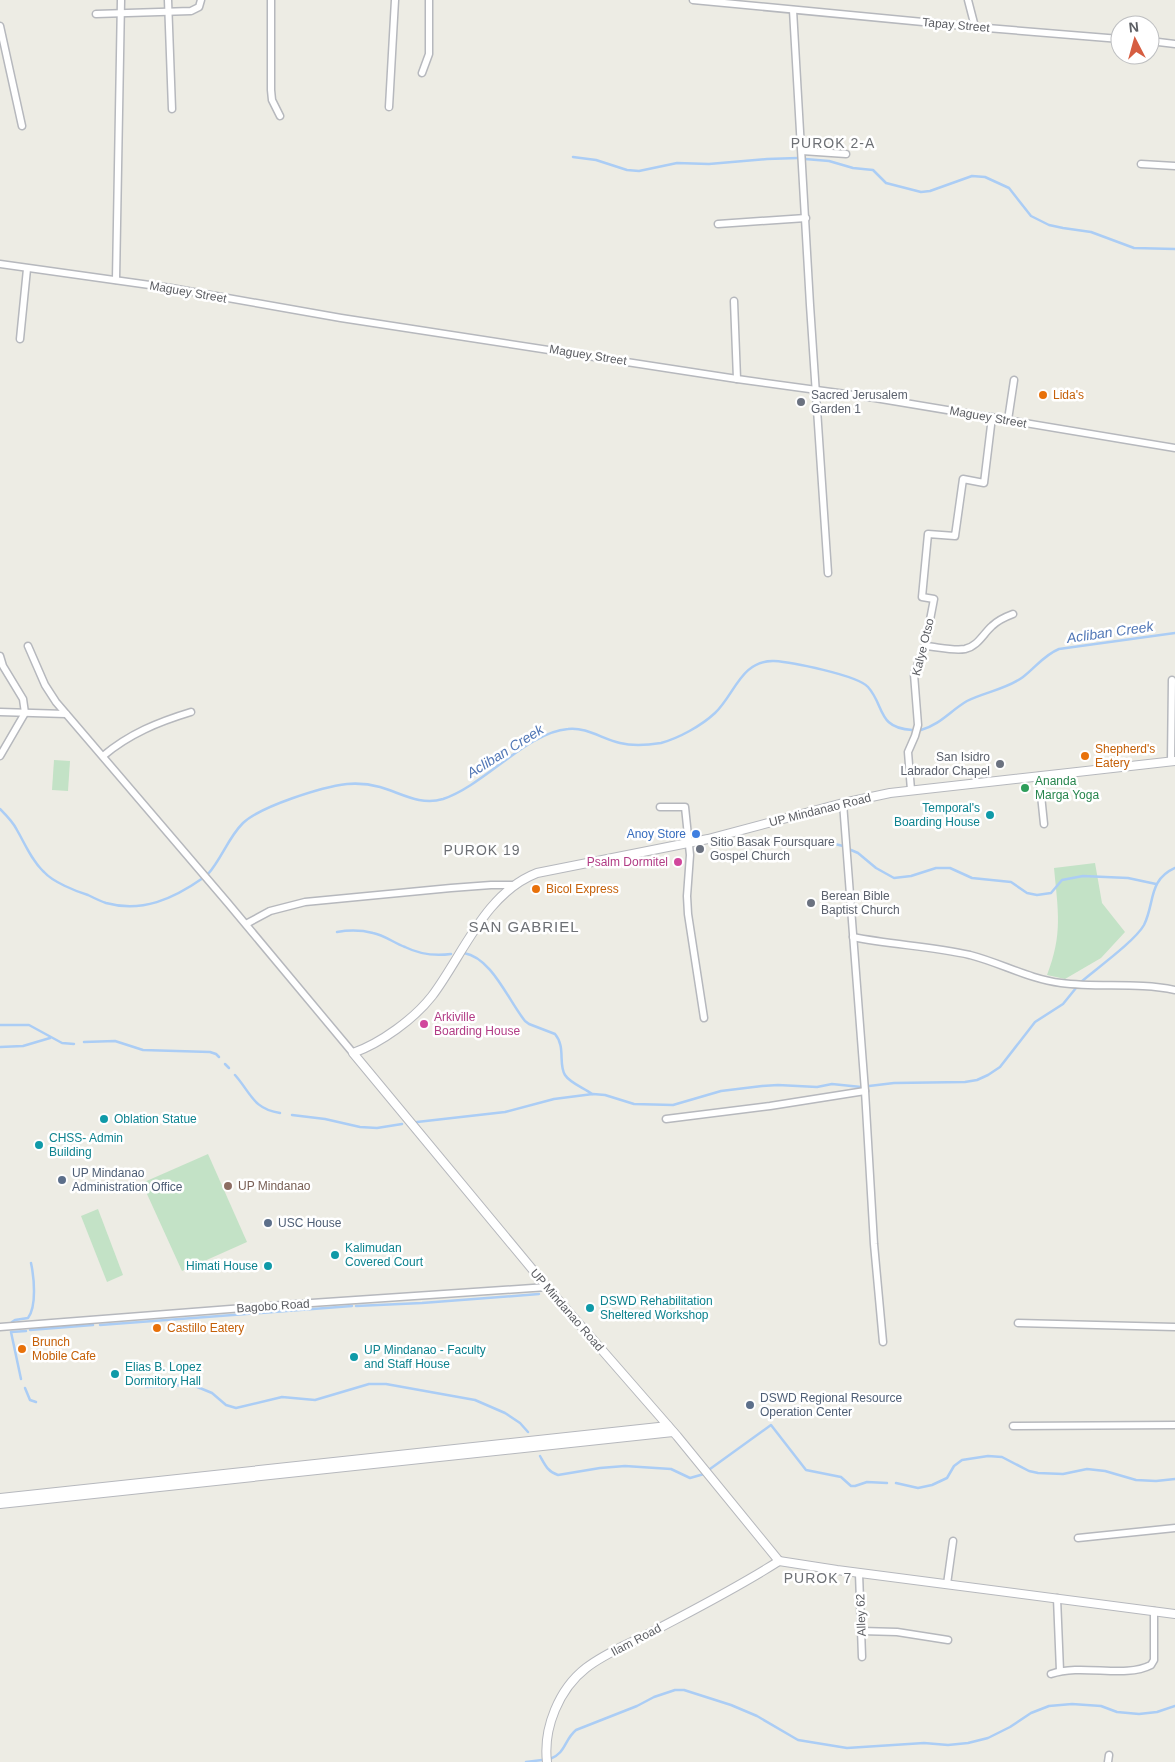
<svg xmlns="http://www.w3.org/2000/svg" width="1175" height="1762" font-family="Arial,sans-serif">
  <rect width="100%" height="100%" fill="#edece4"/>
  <g fill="#c3e2c6">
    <path d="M54,760L70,761L68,791L52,790Z"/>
    <path d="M1095,863L1102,903L1125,932L1101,958L1065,979L1047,975C1063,934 1058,911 1054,868Z"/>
    <path d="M208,1154L247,1242L182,1271L142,1183Z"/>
    <path d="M98,1209L123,1275L107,1282L81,1216Z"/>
  </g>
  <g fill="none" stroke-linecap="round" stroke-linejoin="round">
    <g stroke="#abcdf5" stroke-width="2.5">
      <path d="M573,157L596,160L627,170L639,171L677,163L709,164L767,159L798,158"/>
      <path d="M805,159L829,161L853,168L873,170L886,183L921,192L930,191L972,176L985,177L1009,188L1031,216L1049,225L1063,228L1091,232L1134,248L1175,249"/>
      <path d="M921,730C941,724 950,711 967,701C985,692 1007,689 1023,677C1036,667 1044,655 1059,649L1175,633"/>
      <path d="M0,809C6,815 13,822 17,830C25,844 32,861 44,872C53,882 75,891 88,895C94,898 100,901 106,903C142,913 173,899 203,878"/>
      <path d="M813,842L831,843L843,846"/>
      <path d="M851,850L858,853L876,868L894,878L911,876L936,868H950L972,878L1011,882L1027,893L1037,895L1051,893L1062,880L1083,876L1128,878L1156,884"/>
      <path d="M208,874C222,858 228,838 243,823C261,806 322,787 347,784C358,783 369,784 380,787C401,793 420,806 443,799C485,785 527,732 568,729C587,727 602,739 620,743C632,746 648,745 661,743C679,738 701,726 715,713C735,694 741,660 774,661C791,662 857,675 868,687C885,706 877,728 912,730"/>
      <path d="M337,932C349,930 361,930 373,933C384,935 394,943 405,947C419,954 436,956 451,954"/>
      <path d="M464,953C492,958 508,1000 525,1021L529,1024L555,1034C566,1047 558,1064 565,1075C570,1083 584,1088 592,1094"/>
      <path d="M1081,982C1096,969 1135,941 1144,925C1155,903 1148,880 1175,868"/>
      <path d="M0,1025H29L62,1043L74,1044"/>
      <path d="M84,1042L115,1041L143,1050L210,1052L216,1054L219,1057"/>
      <path d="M0,1047L23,1046L50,1038"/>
      <path d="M225,1064L229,1068"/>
      <path d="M235,1075C251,1093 253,1109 280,1113"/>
      <path d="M869,1086L894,1083L965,1082L977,1080L988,1075L1000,1067L1035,1022L1063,1004L1076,988"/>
      <path d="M292,1115L325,1119L360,1127L377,1128L402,1124"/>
      <path d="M417,1122L505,1112L554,1099L593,1094L605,1095L634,1104L673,1105L721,1091L762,1086L778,1085L817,1087L832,1084L861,1087"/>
      <path d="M356,1306L422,1303L539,1294"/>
      <path d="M12,1322L15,1320L28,1318C37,1306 34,1277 31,1263"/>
      <path d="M100,1325L352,1306"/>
      <path d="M30,1330L93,1325"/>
      <path d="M21,1379L11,1332L26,1331"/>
      <path d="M146,1387L183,1385L195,1386L212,1393L226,1405L236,1408L282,1397L315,1400L369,1384H386L475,1400L505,1413L520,1423L528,1432"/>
      <path d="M25,1388L30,1400L36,1402"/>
      <path d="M540,1456C545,1465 548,1472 558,1475L600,1468L625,1466L671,1469L690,1478L704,1474"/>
      <path d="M710,1469L771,1425L806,1470L841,1477L851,1486H855L867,1482L887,1483"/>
      <path d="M896,1483L918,1488L932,1485L947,1478L954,1466L962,1460L988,1456L1002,1457L1029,1471L1038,1473L1063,1474L1087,1469L1105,1471L1136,1480L1156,1481L1175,1479"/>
      <path d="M550,1759C566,1753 564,1740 576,1730L637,1706L654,1697L675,1690H684L731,1705L757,1716L798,1740L847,1748L924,1743L948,1745L968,1743L988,1738L1010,1727L1031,1713L1049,1706L1072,1704L1101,1706L1117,1712L1139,1714L1157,1712L1175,1706"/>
      <path d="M526,1762L542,1760"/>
    </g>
    <defs>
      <g id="minor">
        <path d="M168,0L172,109"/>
        <path d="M271,0V90L272,100L280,116"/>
        <path d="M693,0L975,27L1120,39"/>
        <path d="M968,0L975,27"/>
        <path d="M793,10L810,305L828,573"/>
        <path d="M96,14L191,11L199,7L201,0"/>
        <path d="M0,26L22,126"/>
        <path d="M1150,41L1175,44"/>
        <path d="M422,73L429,54V0"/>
        <path d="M389,107L395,0"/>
        <path d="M802,151L846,154"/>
        <path d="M1141,164L1175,166"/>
        <path d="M718,224L806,218"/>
        <path d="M0,264L171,288L341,318L737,379L875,398L1175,448"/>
        <path d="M116,280L121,0"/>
        <path d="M734,301L737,379"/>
        <path d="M20,339L27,269"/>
        <path d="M1008,420L1014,380"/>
        <path d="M28,646L45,685L56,702L227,902L353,1053"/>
        <path d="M925,646C938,647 953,651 965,649C978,646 983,634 992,626C998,620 1005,617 1013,614"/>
        <path d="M0,656L3,666L23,699L25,713L0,756"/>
        <path d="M0,712L66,714"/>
        <path d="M103,756C129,734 158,722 191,712"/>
        <path d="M1171,761L1172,680"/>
        <path d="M1039,776L1044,824"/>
        <path d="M911,790L908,752L915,736L918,725L914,674L925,646L934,599L922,597L928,534L955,536L963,479L984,483L992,417"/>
        <path d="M843,803L865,1091L874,1244L883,1342"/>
        <path d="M660,807H685L690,855L687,896L688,914L704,1018"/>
        <path d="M246,924L270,911L305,902L451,888L491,885H514"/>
        <path d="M853,937C892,945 931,946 970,955C1001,963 1029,979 1061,983C1099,988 1137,982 1175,990"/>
        <path d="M666,1119L770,1106L865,1091"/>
        <path d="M1018,1323L1175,1327"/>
        <path d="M0,1327L282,1305L547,1287"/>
        <path d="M1013,1426L1175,1425"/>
        <path d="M1078,1538L1175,1528"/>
        <path d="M859,1573L862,1657"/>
        <path d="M947,1584L953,1541"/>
        <path d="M1057,1598L1060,1671"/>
        <path d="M861,1631L897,1632L948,1640"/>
        <path d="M1051,1674C1083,1663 1124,1679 1151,1665L1154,1660V1611"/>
        <path d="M1108,1762L1109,1755"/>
      </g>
      <g id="tertiary">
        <path d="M0,1498L668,1426"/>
        <path d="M0,1504L673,1432"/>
        <path d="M779,1561L677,1436L547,1287L353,1053C381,1043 414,1019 432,996C463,955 485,893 537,873L708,839L843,803L890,793L1175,761"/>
        <path d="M779,1561L837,1570L1175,1614"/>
        <path d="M547,1762C543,1728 559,1689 586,1668C605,1653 629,1644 650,1633C693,1610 737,1588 779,1561"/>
      </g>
    </defs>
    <use href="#minor" stroke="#b6b8bd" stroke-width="9"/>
    <use href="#tertiary" stroke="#b6b8bd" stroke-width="10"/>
    <use href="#minor" stroke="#fff" stroke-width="6"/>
    <use href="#tertiary" stroke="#fff" stroke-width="8"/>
  </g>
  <g fill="#e8710a" stroke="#fff" stroke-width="2">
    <circle cx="1043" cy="395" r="5"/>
    <circle cx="1085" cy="756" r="5"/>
    <circle cx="536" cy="889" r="5"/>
    <circle cx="157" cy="1328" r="5"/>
    <circle cx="22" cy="1349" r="5"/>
  </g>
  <g fill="#6b7280" stroke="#fff" stroke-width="2">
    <circle cx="801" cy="402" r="5"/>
    <circle cx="1000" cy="764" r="5"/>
    <circle cx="700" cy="849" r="5"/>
    <circle cx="811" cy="903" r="5"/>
  </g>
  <circle fill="#2e9e5b" stroke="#fff" stroke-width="2" cx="1025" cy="788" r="5"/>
  <g fill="#0f9aa8" stroke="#fff" stroke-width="2">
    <circle cx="990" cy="815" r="5"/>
    <circle cx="104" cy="1119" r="5"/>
    <circle cx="39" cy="1145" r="5"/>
    <circle cx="335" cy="1255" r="5"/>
    <circle cx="268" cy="1266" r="5"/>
    <circle cx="590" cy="1308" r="5"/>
    <circle cx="354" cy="1357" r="5"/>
    <circle cx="115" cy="1374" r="5"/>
  </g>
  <circle fill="#3f7fe0" stroke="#fff" stroke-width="2" cx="696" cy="834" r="5"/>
  <g fill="#d1479c" stroke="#fff" stroke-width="2">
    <circle cx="678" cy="862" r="5"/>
    <circle cx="424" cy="1024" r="5"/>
  </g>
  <g fill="#5c6f8a" stroke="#fff" stroke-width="2">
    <circle cx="62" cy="1180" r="5"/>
    <circle cx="268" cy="1223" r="5"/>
    <circle cx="750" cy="1405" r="5"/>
  </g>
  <circle fill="#8d6e63" stroke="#fff" stroke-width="2" cx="228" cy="1186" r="5"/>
  <g text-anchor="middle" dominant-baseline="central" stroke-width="5" stroke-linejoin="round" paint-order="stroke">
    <g font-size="12" fill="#5c5e63" stroke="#fff">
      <text transform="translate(956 25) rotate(5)">Tapay Street</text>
      <text transform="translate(188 292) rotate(10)">Maguey Street</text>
      <text transform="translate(588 355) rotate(9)">Maguey Street</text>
      <text transform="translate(988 417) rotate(10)">Maguey Street</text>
      <text transform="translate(923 647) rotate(-76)">Kalye Otso</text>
      <text transform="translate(820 810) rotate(-14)">UP Mindanao Road</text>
      <text transform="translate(273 1306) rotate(-4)">Bagobo Road</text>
      <text transform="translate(567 1310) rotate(49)">UP Mindanao Road</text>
      <text transform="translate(861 1615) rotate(-92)">Alley 62</text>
      <text transform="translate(636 1640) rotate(-28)">Ilam Road</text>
    </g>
    <g font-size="12" fill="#5b616d" stroke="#fff" text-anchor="start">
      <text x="811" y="395">Sacred Jerusalem<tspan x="811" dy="14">Garden 1</tspan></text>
      <text x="990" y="757" text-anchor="end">San Isidro<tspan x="990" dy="14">Labrador Chapel</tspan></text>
      <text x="710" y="842">Sitio Basak Foursquare<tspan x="710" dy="14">Gospel Church</tspan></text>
      <text x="821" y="896">Berean Bible<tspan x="821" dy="14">Baptist Church</tspan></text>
    </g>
    <g font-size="12" fill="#c56008" stroke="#fff" text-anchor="start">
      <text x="1053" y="395">Lida's</text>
      <text x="1095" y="749">Shepherd's<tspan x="1095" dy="14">Eatery</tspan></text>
      <text x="546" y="889">Bicol Express</text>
      <text x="167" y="1328">Castillo Eatery</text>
      <text x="32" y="1342">Brunch<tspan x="32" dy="14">Mobile Cafe</tspan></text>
    </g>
    <g font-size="12" fill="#27864d" stroke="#fff" text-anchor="start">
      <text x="1035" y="781">Ananda<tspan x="1035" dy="14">Marga Yoga</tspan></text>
    </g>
    <g font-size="12" fill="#0d838f" stroke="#fff" text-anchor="start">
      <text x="980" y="808" text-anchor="end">Temporal's<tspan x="980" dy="14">Boarding House</tspan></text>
      <text x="114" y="1119">Oblation Statue</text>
      <text x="49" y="1138">CHSS- Admin<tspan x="49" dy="14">Building</tspan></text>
      <text x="345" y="1248">Kalimudan<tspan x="345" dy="14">Covered Court</tspan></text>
      <text x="258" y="1266" text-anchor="end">Himati House</text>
      <text x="600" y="1301">DSWD Rehabilitation<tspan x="600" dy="14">Sheltered Workshop</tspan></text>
      <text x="364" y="1350">UP Mindanao - Faculty<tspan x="364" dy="14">and Staff House</tspan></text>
      <text x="125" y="1367">Elias B. Lopez<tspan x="125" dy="14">Dormitory Hall</tspan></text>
    </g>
    <g font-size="12" fill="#366cbe" stroke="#fff" text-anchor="end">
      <text x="686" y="834">Anoy Store</text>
    </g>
    <g font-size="12" fill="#b23c85" stroke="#fff" text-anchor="end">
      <text x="668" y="862">Psalm Dormitel</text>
      <text x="434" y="1017" text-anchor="start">Arkiville<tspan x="434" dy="14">Boarding House</tspan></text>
    </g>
    <g font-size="12" fill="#4e5e75" stroke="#fff" text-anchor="start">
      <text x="72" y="1173">UP Mindanao<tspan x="72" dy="14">Administration Office</tspan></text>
      <text x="278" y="1223">USC House</text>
      <text x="760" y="1398">DSWD Regional Resource<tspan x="760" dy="14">Operation Center</tspan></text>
    </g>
    <g font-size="12" fill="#785e54" stroke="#fff" text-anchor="start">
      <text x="238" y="1186">UP Mindanao</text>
    </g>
    <g font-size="14" letter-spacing="1" fill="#6d7075" stroke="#fff">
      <text x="833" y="143">PUROK 2-A</text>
      <text x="482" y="850">PUROK 19</text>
      <text x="818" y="1578">PUROK 7</text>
    </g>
    <g font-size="14" font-style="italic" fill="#5177b6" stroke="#fff">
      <text transform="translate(1110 632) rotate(-8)">Acliban Creek</text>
      <text transform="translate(505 751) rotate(-32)">Acliban Creek</text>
    </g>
    <g font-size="15" letter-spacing="1" fill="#6d7075" stroke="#fff">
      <text x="524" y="926">SAN GABRIEL</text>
    </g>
  </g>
  <g transform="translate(1135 40) rotate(354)"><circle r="24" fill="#ffffff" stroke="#bebfc1"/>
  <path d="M0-4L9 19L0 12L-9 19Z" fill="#d65d41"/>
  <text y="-8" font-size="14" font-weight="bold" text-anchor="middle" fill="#5c5e63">N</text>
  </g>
</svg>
